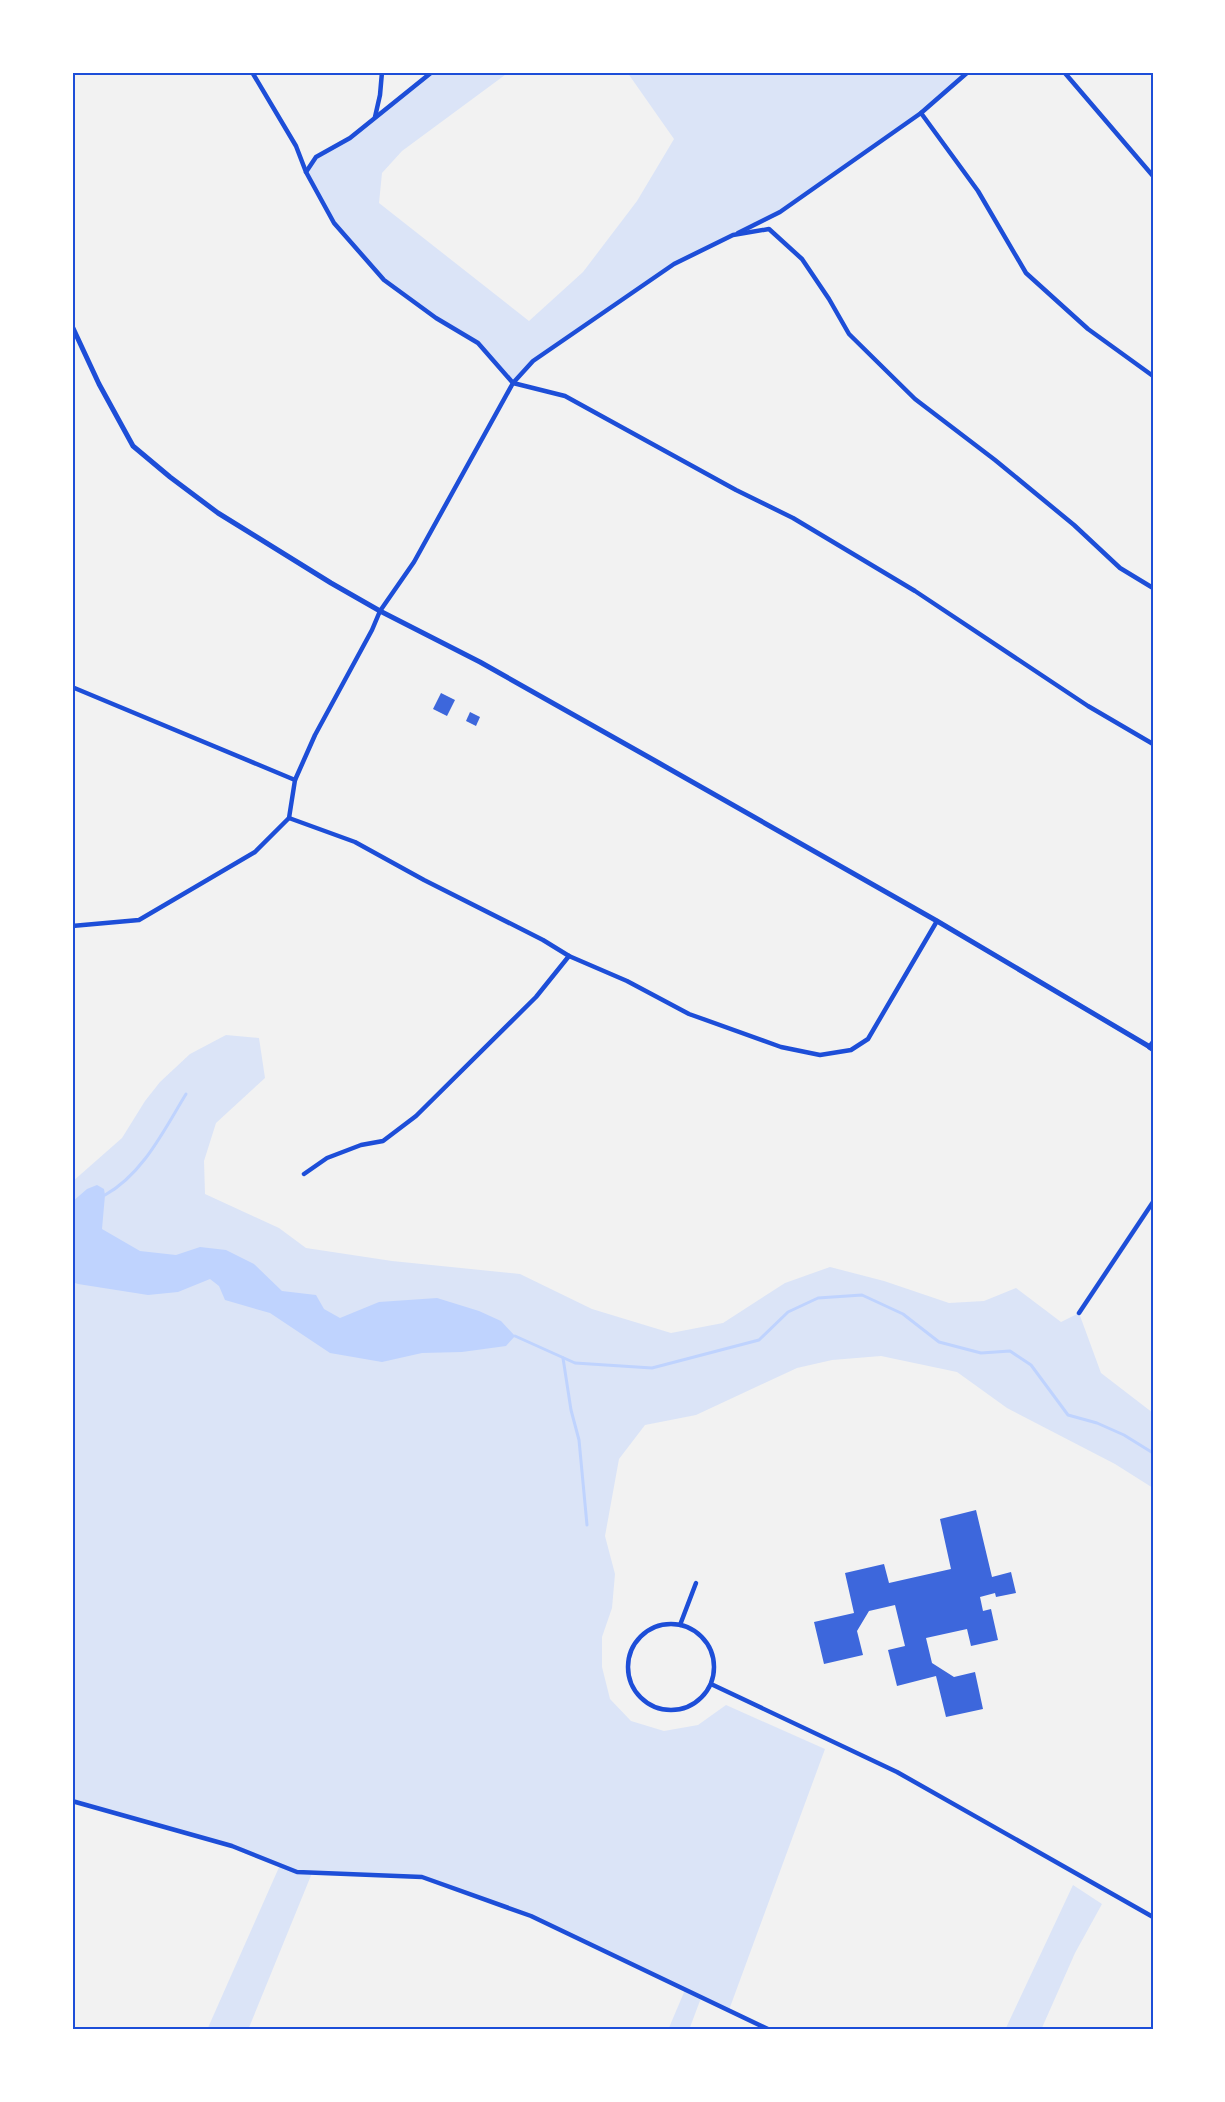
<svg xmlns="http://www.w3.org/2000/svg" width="1225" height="2102" font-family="Lato,sans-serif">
  <rect width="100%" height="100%" fill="#f2f2f2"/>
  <g fill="#dbe4f7">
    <path d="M432,72H509L402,151L382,173L379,203L529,321L583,272L637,201L674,139L627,72H968L921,113L780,212L674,264L533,361L513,383L478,343L436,318L384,280L334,223L306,172L316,157L350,138Z"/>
    <path d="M226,1035L259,1038L265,1078L216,1123L204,1161L205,1194L279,1228L306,1248L392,1261L520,1274L592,1309L671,1333L723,1323L785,1283L830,1267L884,1281L949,1303L984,1301L1016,1288L1061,1322L1079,1313L1101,1373L1153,1413V1488L1115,1464L1007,1408L957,1372L881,1356L832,1360L797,1368L696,1415L645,1425L619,1459L605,1536L615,1574L612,1608L602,1637V1667L610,1699L631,1721L664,1731L698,1725L726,1705L825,1749L729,2010L701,1998L689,2030H668L685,1990L531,1916L422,1877L312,1873L248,2030H207L280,1865L232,1846L72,1801V1182L122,1138L145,1101L160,1082L190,1054Z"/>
    <path d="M1073,1885L1102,1904L1075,1953L1041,2030H1005Z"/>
  </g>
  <path fill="#bfd3fe" d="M97,1185L104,1189L105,1195L102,1229L140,1251L176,1255L200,1247L226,1250L254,1264L282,1291L316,1295L324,1309L340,1318L379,1302L437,1298L479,1311L501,1321L515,1336L506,1346L462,1352L422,1353L382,1362L330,1353L270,1313L225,1300L219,1286L210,1279L178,1292L148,1295L78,1284L72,1282V1202L87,1189Z"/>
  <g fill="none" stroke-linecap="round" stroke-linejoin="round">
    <g stroke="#bfd3fe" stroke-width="3">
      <path d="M105,1195C143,1174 164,1130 186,1094"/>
      <path d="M515,1336L575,1363L652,1368L759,1340L788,1312L818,1298L862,1295L903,1314L939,1342L981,1353L1010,1351L1031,1365L1068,1415L1097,1423L1124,1435L1153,1453"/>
      <path d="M563,1358L571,1410L579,1440L587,1525"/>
    </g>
  </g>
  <g fill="#3d67dc">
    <path d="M441,693L455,700L447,716L433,709Z"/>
    <path d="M470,712L480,717L476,726L466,721Z"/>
    <path d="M976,1510L992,1577L1011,1572L1016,1593L996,1597L995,1593L980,1597L983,1611L991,1609L998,1640L971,1646L967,1629L926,1638L932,1663L954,1677L975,1672L983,1709L946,1717L936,1676L897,1686L888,1650L905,1646L895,1605L869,1611L857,1631L863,1655L824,1664L814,1622L854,1613L845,1573L884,1564L889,1583L951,1569L940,1519Z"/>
  </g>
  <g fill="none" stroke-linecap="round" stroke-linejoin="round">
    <g stroke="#1d4ed8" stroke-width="4.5">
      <path d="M252,72L296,146L306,172L334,223L384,280L436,318L478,343L513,383L565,396L736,490L793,518L915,591L1088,706L1153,744"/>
      <path d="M1064,72L1153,176"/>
      <path d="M921,113L978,191L1026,273L1088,329L1153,376"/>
      <path d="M375,117L380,95L382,72"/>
      <path d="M306,172L316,157L350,138L432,72"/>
      <path d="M738,233L780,212L921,113L968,72"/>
      <path d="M72,687L295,780"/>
      <path d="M289,818L355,842L424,880L543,940L569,956L627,981L689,1014L781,1047L820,1055L851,1050L868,1039L937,921"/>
      <path d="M72,926L139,920L255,852L289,818L295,780L315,735L372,630L380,611L414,562L513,383L533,361L674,264L733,235L769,229L802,259L829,299L849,334L915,399L995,460L1074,525L1120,568L1153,588"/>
      <path d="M304,1174L327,1158L361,1145L383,1141L416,1116L536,997L569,956"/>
      <path d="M1079,1313L1153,1202"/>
      <circle cx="671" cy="1667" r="43"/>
      <path d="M680,1625L696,1583"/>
      <path d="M711,1684L897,1772L1153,1917"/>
      <path d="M72,1801L232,1846L297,1872L422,1877L531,1916L770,2030"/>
    </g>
    <path stroke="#1d4ed8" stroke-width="5" d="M72,326L99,384L133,446L170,477L218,513L331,583L380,611L480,662L659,763L937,921L1150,1047"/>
    <path stroke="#1d4ed8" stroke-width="6" d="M1153,1043L1150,1047L1153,1049"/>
  </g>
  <rect width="1225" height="2102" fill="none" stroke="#ffffff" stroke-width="147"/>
  <rect x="74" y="74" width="1078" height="1954" fill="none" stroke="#1d4ed8" stroke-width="2"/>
</svg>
